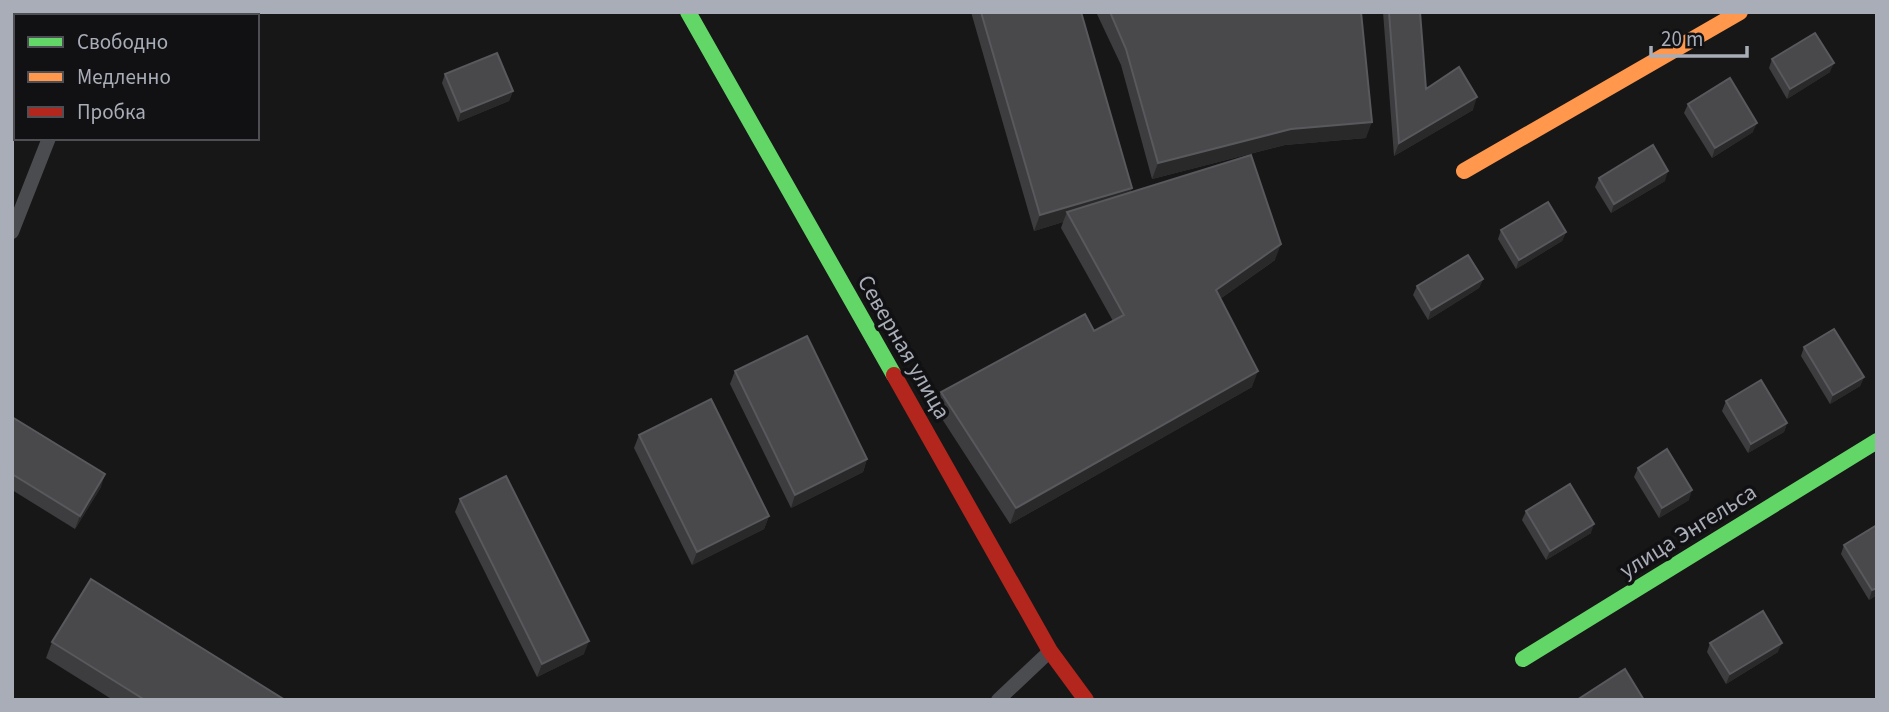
<svg xmlns="http://www.w3.org/2000/svg" width="1889" height="712" font-family="'Source Sans 3',sans-serif">
  <rect width="100%" height="100%" fill="#171717"/>
  <g fill="none" stroke-linecap="round" stroke-linejoin="round">
    <g stroke="#4b4c50" stroke-width="14">
      <path d="M92,16L94,12"/>
      <path d="M12,232L49,138"/>
      <path d="M998,700L1049,652"/>
    </g>
    <g stroke="#63d668" stroke-width="16">
      <path d="M688,12L894,375"/>
      <path d="M1523,659L1877,441"/>
    </g>
    <path stroke="#ff974d" stroke-width="16" d="M1464,171L1740,12"/>
    <path stroke="#b3261e" stroke-width="16" d="M894,375L1050,651L1086,700"/>
  </g>
  <g fill="#3d3d3f">
    <path d="M971,12H1081L1132,188L1130,193L1275,260L1220,299L1252,387L1010,524L935,408L941,392L1094,331L1113,321L1061,228L1063,222L1034,231Z"/>
    <path d="M1096,12H1361L1366,138L1285,145L1152,179L1121,65Z"/>
    <path d="M1383,12H1420L1426,89L1473,110L1394,156Z"/>
    <path d="M1772,59L1830,72L1787,99L1769,68Z"/>
    <path d="M445,74L513,91L509,101L458,122L442,83Z"/>
    <path d="M1688,104L1753,132L1712,158L1684,113Z"/>
    <path d="M1599,178L1665,181L1611,213L1595,187Z"/>
    <path d="M1501,230L1566,232L1562,241L1516,269L1498,239Z"/>
    <path d="M1483,279L1479,288L1428,320L1413,295L1417,286Z"/>
    <path d="M1804,347L1864,377L1860,386L1830,404L1801,356Z"/>
    <path d="M735,371L867,459L863,472L791,508L730,384Z"/>
    <path d="M1726,401L1787,423L1784,432L1748,453L1722,411Z"/>
    <path d="M12,417L101,487L75,529L12,490Z"/>
    <path d="M639,435L769,516L764,529L692,565L634,448Z"/>
    <path d="M1638,468L1689,500L1659,518L1634,477Z"/>
    <path d="M460,499L584,654L537,677L455,512Z"/>
    <path d="M1526,511L1591,533L1546,560L1522,520Z"/>
    <path d="M1844,545L1877,595L1869,600L1841,554Z"/>
    <path d="M52,642L285,700H113L46,658Z"/>
    <path d="M1710,643L1778,652L1726,684L1707,652Z"/>
  </g>
  <g fill="#29292a">
    <path d="M1834,63L1830,72L1787,99L1790,89Z"/>
    <path d="M513,91L509,101L458,122L461,112Z"/>
    <path d="M1477,97L1473,110L1394,156L1399,143Z"/>
    <path d="M1372,122L1366,138L1285,145L1152,179L1158,163L1291,129Z"/>
    <path d="M1757,123L1753,132L1712,158L1715,148Z"/>
    <path d="M1668,171L1665,181L1611,213L1614,204Z"/>
    <path d="M1132,188L1126,204L1067,212L1063,222L1034,231L1040,215Z"/>
    <path d="M1566,232L1562,241L1516,269L1519,260Z"/>
    <path d="M1281,244L1275,260L1210,306L1216,290Z"/>
    <path d="M1483,279L1479,288L1428,320L1431,310Z"/>
    <path d="M1258,371L1252,387L1010,524L1016,508Z"/>
    <path d="M1864,377L1860,386L1830,404L1833,395Z"/>
    <path d="M1787,423L1784,432L1748,453L1751,444Z"/>
    <path d="M867,459L863,472L791,508L795,495Z"/>
    <path d="M105,474L101,487L75,529L80,516Z"/>
    <path d="M1692,490L1689,500L1659,518L1662,508Z"/>
    <path d="M769,516L764,529L692,565L697,552Z"/>
    <path d="M1594,524L1591,533L1546,560L1550,551Z"/>
    <path d="M1877,588V595L1869,600L1872,590Z"/>
    <path d="M589,641L584,654L537,677L542,664Z"/>
    <path d="M1782,643L1778,652L1726,684L1730,674Z"/>
  </g>
  <g fill="#49494c" stroke="#58595d" stroke-width="2">
    <path d="M981,12H1081L1132,188L1040,215Z"/>
    <path d="M1110,12H1361L1372,122L1291,129L1158,163L1126,49Z"/>
    <path d="M1389,12H1420L1426,89L1459,67L1477,97L1399,143Z"/>
    <path d="M1815,33L1834,63L1790,89L1772,59Z"/>
    <path d="M497,53L513,91L461,112L445,74Z"/>
    <path d="M1730,78L1757,123L1715,148L1688,104Z"/>
    <path d="M1653,145L1668,171L1614,204L1599,178Z"/>
    <path d="M1251,155L1281,244L1216,290L1258,371L1016,508L941,392L1085,314L1094,331L1124,315L1067,212Z"/>
    <path d="M1548,202L1566,232L1519,260L1501,230Z"/>
    <path d="M1468,255L1483,279L1431,310L1417,286Z"/>
    <path d="M1834,329L1864,377L1833,395L1804,347Z"/>
    <path d="M807,336L867,459L795,495L735,371Z"/>
    <path d="M1761,380L1787,423L1751,444L1726,401Z"/>
    <path d="M711,399L769,516L697,552L639,435Z"/>
    <path d="M12,417L105,474L80,516L12,474Z"/>
    <path d="M1667,449L1692,490L1662,508L1638,468Z"/>
    <path d="M506,476L589,641L542,664L460,499Z"/>
    <path d="M1570,484L1594,524L1550,551L1526,511Z"/>
    <path d="M1877,525V588L1872,590L1844,545Z"/>
    <path d="M91,579L285,700H145L52,642Z"/>
    <path d="M1763,611L1782,643L1730,674L1710,643Z"/>
    <path d="M1625,669L1644,700H1577Z"/>
  </g>
  <g text-anchor="middle" dominant-baseline="central" stroke-width="7" stroke-linejoin="round" paint-order="stroke">
    <g font-size="23" fill="#a8adb8" stroke="#111113">
      <text transform="translate(904 347) rotate(60)">Северная улица</text>
      <text transform="translate(1688 531) rotate(-32)">улица Энгельса</text>
    </g>
  </g>
  <rect width="1889" height="712" fill="none" stroke="#a8adb8" stroke-width="28"/>
  <rect x="14" y="14" width="245" height="126" fill="#111113" stroke="#4d4f55" stroke-width="2"/>
  <rect x="28" y="37" width="35" height="10" fill="#63d668" stroke="#4d4f55" stroke-width="2"/>
  <text x="77" y="49" font-size="21" fill="#a8adb8">Свободно</text>
  <rect x="28" y="72" width="35" height="10" fill="#ff974d" stroke="#4d4f55" stroke-width="2"/>
  <text x="77" y="84" font-size="21" fill="#a8adb8">Медленно</text>
  <rect x="28" y="107" width="35" height="10" fill="#b3261e" stroke="#4d4f55" stroke-width="2"/>
  <text x="77" y="119" font-size="21" fill="#a8adb8">Пробка</text>
  <path d="M1651 46v10h96v-10" fill="none" stroke="#a8adb8" stroke-width="3.5"/>
  <text x="1661" y="46" font-size="21" fill="#a8adb8" stroke="#111113" stroke-width="5" paint-order="stroke">20 m</text>
</svg>
